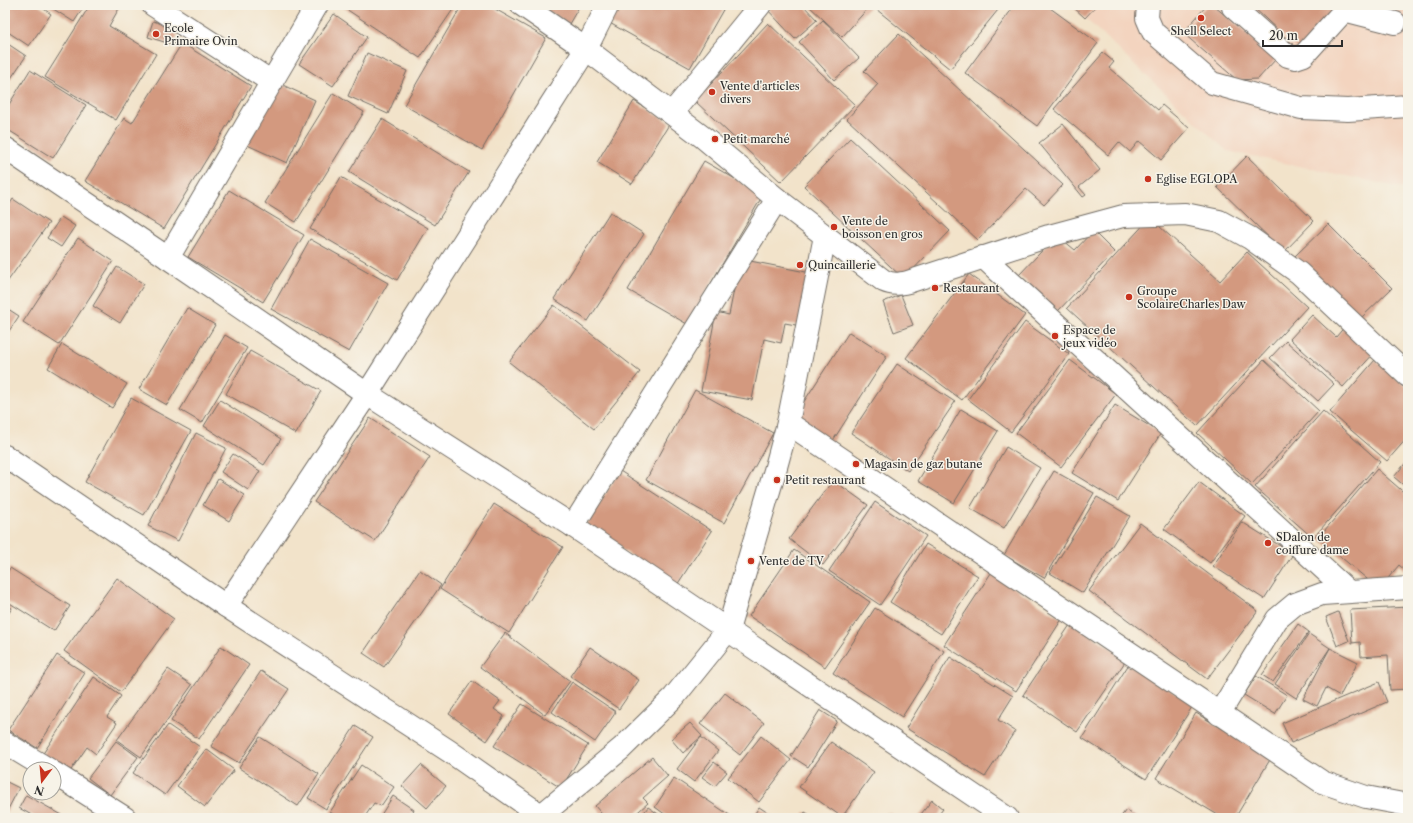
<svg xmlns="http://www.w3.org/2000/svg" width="1413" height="823" font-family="'Libre Caslon Text',serif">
  <rect width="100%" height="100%" fill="#f7f3e8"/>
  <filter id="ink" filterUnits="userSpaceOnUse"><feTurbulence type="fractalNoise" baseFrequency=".025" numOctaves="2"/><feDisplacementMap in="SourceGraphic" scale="8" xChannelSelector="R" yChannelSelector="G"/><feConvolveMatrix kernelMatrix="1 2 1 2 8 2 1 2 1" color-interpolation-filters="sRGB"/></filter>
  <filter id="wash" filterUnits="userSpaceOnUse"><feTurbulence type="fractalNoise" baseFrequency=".012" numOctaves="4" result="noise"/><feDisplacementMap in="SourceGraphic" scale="16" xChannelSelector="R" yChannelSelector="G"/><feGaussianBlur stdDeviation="0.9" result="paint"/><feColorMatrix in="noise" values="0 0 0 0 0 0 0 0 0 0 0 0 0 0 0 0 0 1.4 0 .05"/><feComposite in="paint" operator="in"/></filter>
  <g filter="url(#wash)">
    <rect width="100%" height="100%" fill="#f2e3ca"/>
    <path fill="#f3d4bf" d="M1071,5H1408V189L1227,151Z"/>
    <g id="blocks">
      <g fill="#d3997f">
        <path d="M5,5H38L51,14L29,46L5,30Z"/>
        <path d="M47,5H85L74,22Z"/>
        <path d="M90,5H121L109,26L156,54L116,120L45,77Z"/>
        <path d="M340,5H456L420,58Z"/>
        <path d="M462,5H488L546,38L482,150L404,105Z"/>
        <path d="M538,5H580L569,24Z"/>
        <path d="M615,5H719L724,8L690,68L606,21Z"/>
        <path d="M770,5H803L817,20L795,39L766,8Z"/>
        <path d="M808,5H871L842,37Z"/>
        <path d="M879,5H1002L950,69L876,9Z"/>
        <path d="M1015,5H1046L1098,43L1037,126L965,73Z"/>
        <path d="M1071,5H1097L1085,18Z"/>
        <path d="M1207,5H1213L1276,59L1258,79L1237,80L1183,33Z"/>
        <path d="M1251,5H1344L1298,49Z"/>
        <path d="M334,14L367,37L333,86L299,64Z"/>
        <path d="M823,20L859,58L834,80L799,42Z"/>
        <path d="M153,21L179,29L174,45L148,37Z"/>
        <path d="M768,23L855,105L781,182L695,101Z"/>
        <path d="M899,34L1063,185L1044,205L1026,189L978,240L847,119L878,84L864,71Z"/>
        <path d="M5,42L26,56L5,87Z"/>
        <path d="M182,43L251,86L164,229L85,181L124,118L132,123Z"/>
        <path d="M367,53L407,71L388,114L348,96Z"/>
        <path d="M1103,53L1114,62L1109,68L1158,110L1162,105L1189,128L1161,160L1139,141L1130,152L1119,142L1108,155L1054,109Z"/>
        <path d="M30,70L86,105L53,158L5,128V111Z"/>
        <path d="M274,81L315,100L287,163L245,144Z"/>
        <path d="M333,93L364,112L296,222L265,203Z"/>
        <path d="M634,101L670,123L632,184L597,162Z"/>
        <path d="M382,119L469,172L435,225L349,172Z"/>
        <path d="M1063,124L1100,170L1079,187L1086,195L1083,197L1039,143Z"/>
        <path d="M850,138L950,231L904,279L804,186Z"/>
        <path d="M1247,156L1314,221L1284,252L1217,187Z"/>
        <path d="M704,161L763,195L687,324L628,290Z"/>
        <path d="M341,177L428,228L397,280L310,229Z"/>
        <path d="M229,190L304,235L263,302L188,257Z"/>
        <path d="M13,199L49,223L5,285V211Z"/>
        <path d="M610,212L644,234L588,321L554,299Z"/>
        <path d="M61,217L75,226L61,247L47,238Z"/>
        <path d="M1150,218L1220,281L1247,252L1307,307L1197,426L1067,308Z"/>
        <path d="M1328,224L1392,288L1359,320L1295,256Z"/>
        <path d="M1093,231L1114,252L1058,311L1019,275L1057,235L1075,250Z"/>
        <path d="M78,238L113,261L59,345L23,322Z"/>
        <path d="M310,239L388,283L349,352L271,309Z"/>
        <path d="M740,259L811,273L801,326L785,323L781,343L764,339L752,400L701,391L716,312L729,315Z"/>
        <path d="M117,267L144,284L120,323L93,306Z"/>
        <path d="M969,274L1025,315L962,400L906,358Z"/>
        <path d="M901,295L913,325L894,332L883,302Z"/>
        <path d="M554,305L640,372L594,429L509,362Z"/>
        <path d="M5,307L19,316L5,337Z"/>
        <path d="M187,308L215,325L167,405L139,389Z"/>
        <path d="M1312,315L1336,337L1346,325L1376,351L1343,387L1290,339Z"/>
        <path d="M1025,322L1069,354L1011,432L968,399Z"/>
        <path d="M849,332L887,356L832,442L794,417Z"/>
        <path d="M225,335L247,348L202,423L180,410Z"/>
        <path d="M1286,341L1334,384L1318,401L1270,358Z"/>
        <path d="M62,344L127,384L112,408L48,368Z"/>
        <path d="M250,351L321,391L296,434L226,394Z"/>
        <path d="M1070,360L1116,394L1061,467L1016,433Z"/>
        <path d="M1264,360L1319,411L1252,484L1197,433Z"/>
        <path d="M1375,360L1408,388V437L1387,461L1330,412Z"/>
        <path d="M897,364L955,402L908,471L851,433Z"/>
        <path d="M695,390L773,433L724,523L646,480Z"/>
        <path d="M131,398L191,431L144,515L85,482Z"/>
        <path d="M220,400L281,439L264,465L204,426Z"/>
        <path d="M1115,405L1161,433L1118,501L1072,473Z"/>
        <path d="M961,409L998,431L954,503L918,481Z"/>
        <path d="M1323,411L1380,462L1313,538L1255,487Z"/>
        <path d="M370,418L430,457L375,541L314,502Z"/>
        <path d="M196,433L226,448L178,541L148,526Z"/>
        <path d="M1006,447L1040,468L1004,528L970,508Z"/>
        <path d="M233,454L260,471L248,490L221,472Z"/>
        <path d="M1408,460V489L1394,477Z"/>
        <path d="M1377,469L1408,496V573L1399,565L1379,589L1318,538Z"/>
        <path d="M620,471L712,531L677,585L585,526Z"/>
        <path d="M1054,471L1094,493L1044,578L1004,555Z"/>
        <path d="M218,479L245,495L229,521L203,505Z"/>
        <path d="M833,480L868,505L823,565L789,539Z"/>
        <path d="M1199,482L1245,516L1210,563L1164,529Z"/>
        <path d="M1097,497L1130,516L1083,593L1050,573Z"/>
        <path d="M875,502L926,536L880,605L829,571Z"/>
        <path d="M494,504L563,547L509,633L440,589Z"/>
        <path d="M1242,522L1293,554L1264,599L1213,566Z"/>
        <path d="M1140,523L1258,611L1207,679L1089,591Z"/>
        <path d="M926,544L978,576L941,634L890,602Z"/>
        <path d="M794,550L870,602L825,667L749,616Z"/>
        <path d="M10,568L70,606L54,631L5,600V576Z"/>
        <path d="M420,570L441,585L384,667L363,653Z"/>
        <path d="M991,573L1062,619L1016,691L944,645Z"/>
        <path d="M117,578L174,619L121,692L64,651Z"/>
        <path d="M5,604L12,608L5,619Z"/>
        <path d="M1408,607V689L1390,690L1388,655L1361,657L1360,642L1352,643L1350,610Z"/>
        <path d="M875,608L944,651L902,717L833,673Z"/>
        <path d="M1338,612L1349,641L1337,646L1326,617Z"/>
        <path d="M1072,622L1127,659L1077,732L1023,695Z"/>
        <path d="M1298,624L1309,632L1273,682L1262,675Z"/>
        <path d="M505,633L570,681L545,715L480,667Z"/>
        <path d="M1309,634L1330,648L1296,698L1275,684Z"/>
        <path d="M221,646L249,665L199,739L171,721Z"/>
        <path d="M590,647L639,680L619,709L570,676Z"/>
        <path d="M1330,648L1358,662L1340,696L1326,688L1317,706L1303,699Z"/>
        <path d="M57,655L85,673L37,748L8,730Z"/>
        <path d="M950,657L1013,696L998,720L1015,731L985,777L906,728Z"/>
        <path d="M1129,664L1194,704L1146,779L1082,738Z"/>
        <path d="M168,669L192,685L141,757L117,740Z"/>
        <path d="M261,671L289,689L239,763L211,746Z"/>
        <path d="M1256,676L1287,695L1275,714L1244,695Z"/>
        <path d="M94,677L121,696L107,717L117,723L96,754L87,747L69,773L42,755Z"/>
        <path d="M472,681L500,701L494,709L504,716L487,741L449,714Z"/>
        <path d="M572,682L616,712L595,742L552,712Z"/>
        <path d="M1379,682L1387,702L1291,743L1282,723Z"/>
        <path d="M725,693L764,723L740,755L700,724Z"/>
        <path d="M522,704L588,745L561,788L494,746Z"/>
        <path d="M820,710L837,721L808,767L791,756Z"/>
        <path d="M1196,713L1271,758L1235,818H1223L1156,778Z"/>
        <path d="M690,723L702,736L683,753L671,739Z"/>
        <path d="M168,725L200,747L165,795L133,773Z"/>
        <path d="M355,726L373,737L326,809L308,798Z"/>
        <path d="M761,736L791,760L759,802L728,778Z"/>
        <path d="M260,737L319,774L298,806L239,768Z"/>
        <path d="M701,737L718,751L694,782L677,769Z"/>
        <path d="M116,741L138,757L110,795L88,778Z"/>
        <path d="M831,742L874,772L842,817L799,787Z"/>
        <path d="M206,749L234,770L205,807L177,786Z"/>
        <path d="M652,757L668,776L643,798L648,803L631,818H605L595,806Z"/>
        <path d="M714,762L727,772L715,786L702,777Z"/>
        <path d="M361,765L394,787L381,806L374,803L364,818H339L330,812Z"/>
        <path d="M421,765L446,786L427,808L402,786Z"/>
        <path d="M674,778L734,818H670L655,807Z"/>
        <path d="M5,781L19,788L5,815Z"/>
        <path d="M26,795L62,815L60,818H37L19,808Z"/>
        <path d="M393,796L414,810L409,818H379Z"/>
        <path d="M932,800L943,809L936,818H918Z"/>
        <path d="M648,807L664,818H640Z"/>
        <path d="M759,807L776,818H752Z"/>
        <path d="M1126,810L1138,818H1120Z"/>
        <path d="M805,812L815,818H802Z"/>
        <path d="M889,812L898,818H884Z"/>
      </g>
    </g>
  </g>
  <g filter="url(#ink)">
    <use href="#blocks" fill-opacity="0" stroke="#716b63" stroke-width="1"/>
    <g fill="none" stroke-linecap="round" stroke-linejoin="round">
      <defs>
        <g id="minor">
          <path d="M153,5L272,82"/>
          <path d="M522,5L586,49L704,138L777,199L884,281C893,285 899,284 908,282L1049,236L1123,216L1185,214L1219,221L1250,238L1299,273L1408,376"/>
          <path d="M1148,5L1147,18L1153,32L1212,83L1301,108L1348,110L1408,106"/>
          <path d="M1233,5V7L1288,56L1295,58L1304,55L1341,14L1348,11L1395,23"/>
          <path d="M672,113L760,5"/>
          <path d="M5,148L168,258L367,394L573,526L1007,818"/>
          <path d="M983,257L1349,592"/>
          <path d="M168,258L317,5"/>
          <path d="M788,423L1322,782L1366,797L1408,805"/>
          <path d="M5,456L226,606L449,751L545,818"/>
          <path d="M573,526L777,199"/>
          <path d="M226,606L367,394L586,49L608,5"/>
          <path d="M1219,714L1277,619L1295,604L1322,594L1408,588"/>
          <path d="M5,743L48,769"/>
          <path d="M54,773L125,818"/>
          <path d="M538,818L622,748L674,697L728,630L776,467L788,423L825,236"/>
        </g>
      </defs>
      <use href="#minor" stroke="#716b63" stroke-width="24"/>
      <use href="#minor" stroke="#fff" stroke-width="22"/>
    </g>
  </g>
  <g fill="#c8321e" stroke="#f7f3e8" stroke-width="1.5">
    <circle cx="1201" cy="18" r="4"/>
    <circle cx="156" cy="34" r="4"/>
    <circle cx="712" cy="92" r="4"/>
    <circle cx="715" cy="139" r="4"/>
    <circle cx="1148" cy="179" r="4"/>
    <circle cx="834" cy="227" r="4"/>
    <circle cx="800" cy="265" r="4"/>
    <circle cx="935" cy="288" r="4"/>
    <circle cx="1129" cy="297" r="4"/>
    <circle cx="1055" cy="336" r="4"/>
    <circle cx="856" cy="464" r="4"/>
    <circle cx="777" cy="480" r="4"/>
    <circle cx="1268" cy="543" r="4"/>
    <circle cx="751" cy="561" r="4"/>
  </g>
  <g text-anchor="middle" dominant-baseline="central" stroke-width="3" stroke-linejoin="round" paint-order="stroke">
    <g font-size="11" fill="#2b2b2b" stroke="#f7f3e8" text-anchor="start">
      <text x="164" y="28">Ecole<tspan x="164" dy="13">Primaire Ovin</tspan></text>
      <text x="1201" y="31" text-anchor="middle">Shell Select</text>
      <text x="720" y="86">Vente d'articles<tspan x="720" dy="13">divers</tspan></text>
      <text x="723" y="139">Petit marché</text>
      <text x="1156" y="179">Eglise EGLOPA</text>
      <text x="842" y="221">Vente de<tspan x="842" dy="13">boisson en gros</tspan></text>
      <text x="808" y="265">Quincaillerie</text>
      <text x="943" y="288">Restaurant</text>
      <text x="1137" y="291">Groupe<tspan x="1137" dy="13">ScolaireCharles Daw</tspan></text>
      <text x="1063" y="330">Espace de<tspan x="1063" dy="13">jeux vidéo</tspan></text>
      <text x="864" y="464">Magasin de gaz butane</text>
      <text x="785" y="480">Petit restaurant</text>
      <text x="1276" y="537">SDalon de<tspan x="1276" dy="13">coiffure dame</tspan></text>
      <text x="759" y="561">Vente de TV</text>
    </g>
  </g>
  <rect width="1413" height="823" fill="none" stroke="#f7f3e8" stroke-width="20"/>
  <g transform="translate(42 781) rotate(196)"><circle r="19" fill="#f7f3e8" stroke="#a5a39c"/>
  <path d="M0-3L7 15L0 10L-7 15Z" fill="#c8321e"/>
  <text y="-6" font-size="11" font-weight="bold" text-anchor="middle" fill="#2b2b2b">N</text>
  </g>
  <path d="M1263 40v6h79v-6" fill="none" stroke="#2b2b2b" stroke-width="2"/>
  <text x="1269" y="40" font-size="12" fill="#2b2b2b" stroke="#f7f3e8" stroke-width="3" paint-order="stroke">20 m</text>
</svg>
